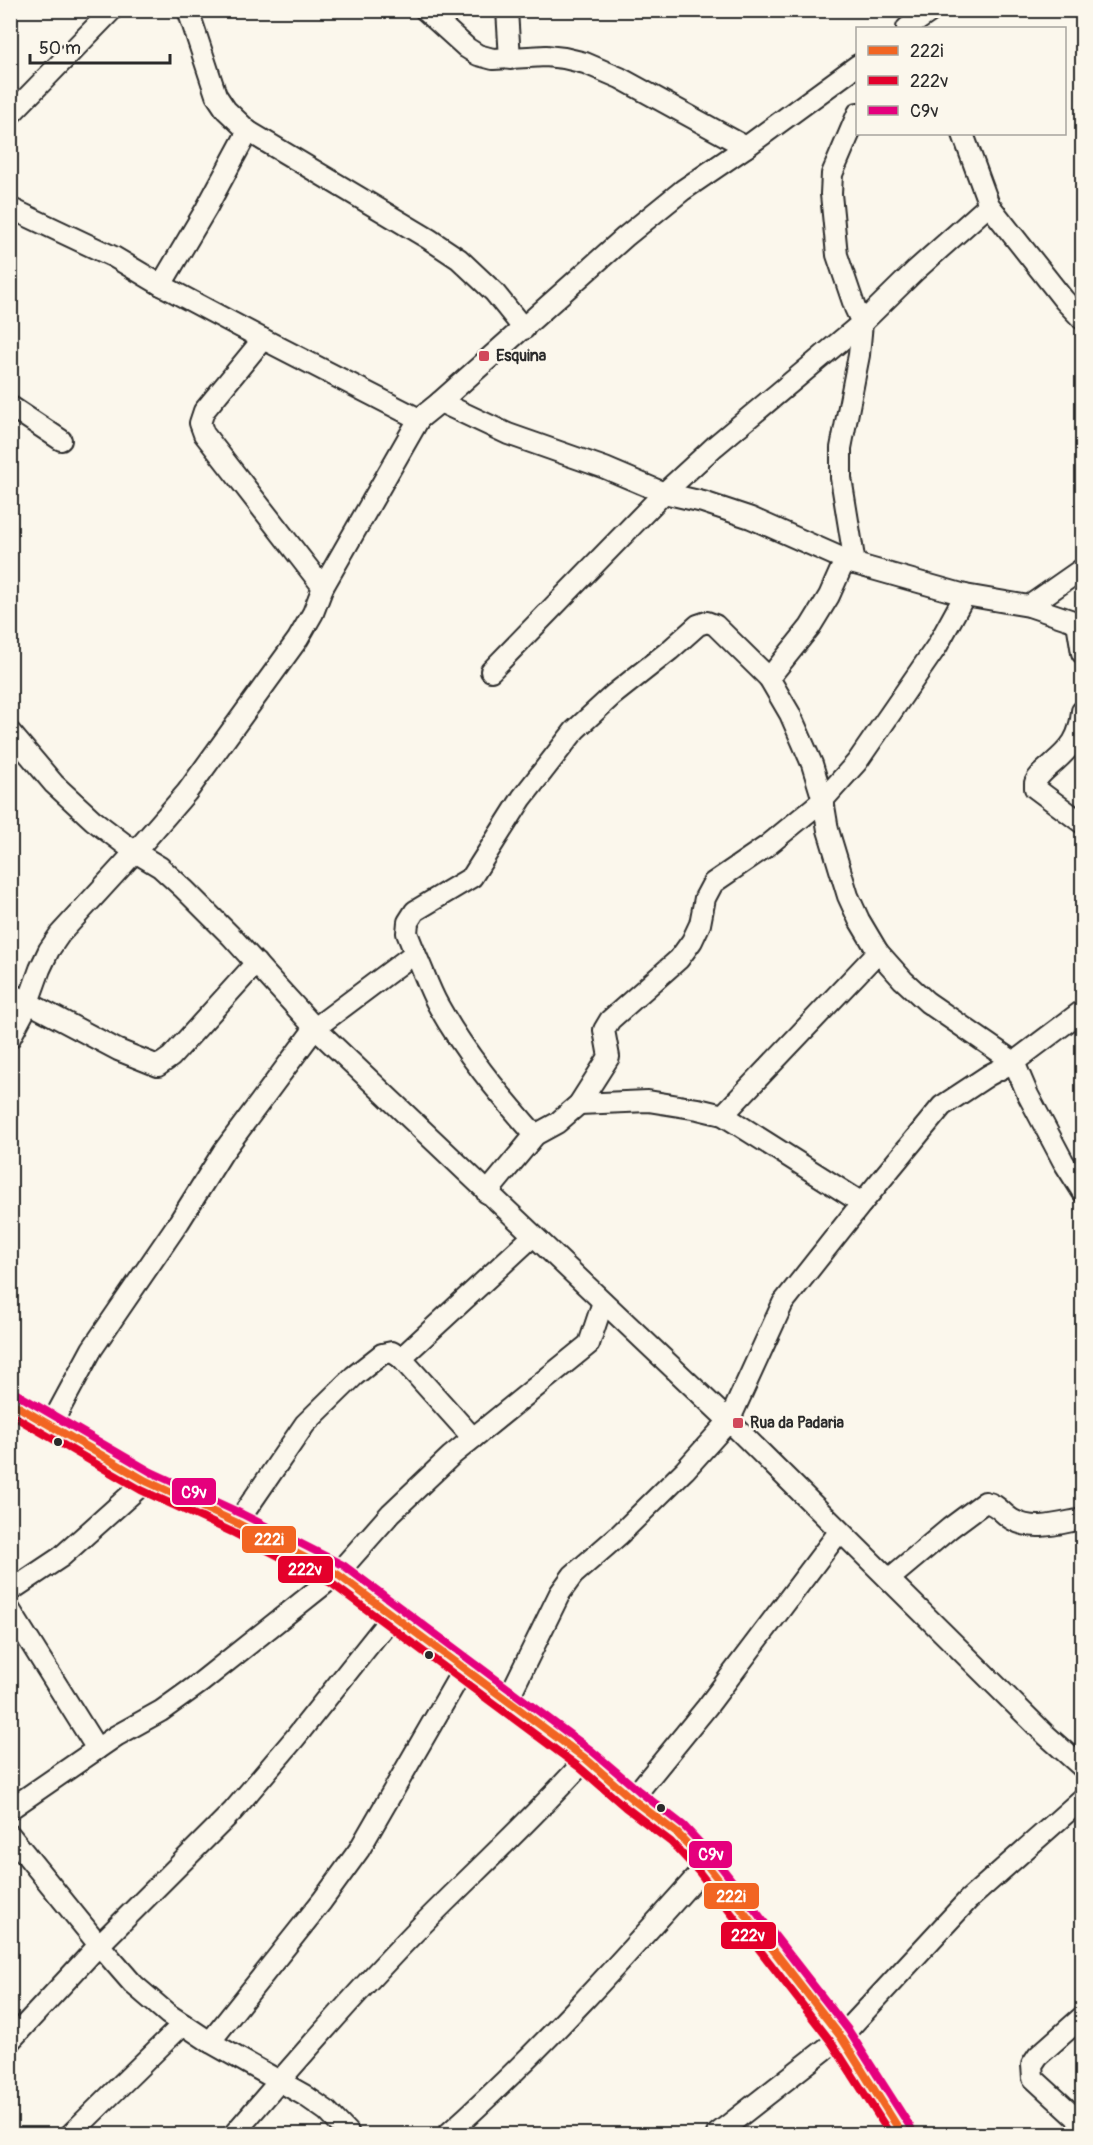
<svg xmlns="http://www.w3.org/2000/svg" width="1093" height="2145" font-family="Pangolin,sans-serif">
  <rect width="100%" height="100%" fill="#fbf7ec"/>
  <filter id="ink" filterUnits="userSpaceOnUse"><feTurbulence type="fractalNoise" baseFrequency=".0167" numOctaves="2"/><feDisplacementMap in="SourceGraphic" scale="12" xChannelSelector="R" yChannelSelector="G"/><feConvolveMatrix kernelMatrix="1 2 1 2 8 2 1 2 1" color-interpolation-filters="sRGB"/></filter>
  <g filter="url(#ink)">
    <g fill="none" stroke-linecap="round" stroke-linejoin="round">
      <defs>
        <g id="minor">
          <path d="M425,10L467,48L478,55L493,59L546,56L564,58L585,63L620,78L746,147"/>
          <path d="M507,10L510,59"/>
          <path d="M907,28L933,10"/>
          <path d="M10,115L112,10"/>
          <path d="M248,131L429,239L459,259L494,292L524,329"/>
          <path d="M963,134L989,205L1064,300L1082,319"/>
          <path d="M10,208L114,257L161,285L263,339L419,419"/>
          <path d="M161,285L206,209L248,131L226,110L216,95L188,10"/>
          <path d="M263,339L204,411L200,423L204,434L323,587"/>
          <path d="M440,402L508,434L605,468L664,493L703,502L751,518L855,564L965,595L1029,606L1082,624"/>
          <path d="M10,406L61,440"/>
          <path d="M855,564L841,478V448L859,355L862,323L855,308L837,255L831,194L832,174L858,113"/>
          <path d="M1029,606L1082,569"/>
          <path d="M1077,622L1082,653"/>
          <path d="M491,671L664,493L715,446L862,323L916,270L989,205"/>
          <path d="M769,678L810,627L829,596L845,560"/>
          <path d="M1082,711C1080,738 1071,748 1050,766C1044,771 1038,776 1035,783V788L1082,823"/>
          <path d="M10,732L54,784L93,820L135,852L160,867L184,889L231,936L315,1028L729,1421L1046,1735L1082,1767"/>
          <path d="M415,953C423,970 429,989 438,1005C464,1052 499,1094 535,1135"/>
          <path d="M10,993L118,1050L158,1066L171,1057L256,963"/>
          <path d="M10,1038L26,1008L40,969L49,950L60,934L135,852L187,792L298,639L313,613L323,587L419,419L440,402L625,237L683,190L746,147L858,65"/>
          <path d="M579,1104L648,1101L698,1109L723,1115L862,1203"/>
          <path d="M723,1115L878,952"/>
          <path d="M487,1193L535,1135L557,1123L579,1104L609,1057L604,1030L610,1020L679,959L692,941L700,924L705,898L713,883L767,846L823,800L857,762L937,646L965,595"/>
          <path d="M401,1358L533,1236"/>
          <path d="M10,1402L146,1481L237,1523L337,1574L586,1759L632,1799L678,1834L707,1865L841,2037L902,2134"/>
          <path d="M51,1425L92,1349L179,1222L223,1152L315,1028L415,953L407,933L408,922L415,911L472,877L522,798L575,730L613,695L670,650L698,625L707,622L715,625L769,678L790,714L812,764L823,800L828,830L848,896L859,920L878,952L903,980L927,1002L1014,1062L1028,1095L1063,1161L1082,1191"/>
          <path d="M237,1523L305,1424L354,1376L382,1354L392,1352L401,1358L473,1438"/>
          <path d="M889,1579L950,1528L985,1502C998,1504 1002,1514 1013,1520C1034,1532 1060,1523 1082,1519"/>
          <path d="M10,1591L61,1557L146,1481"/>
          <path d="M10,1610L97,1749"/>
          <path d="M508,1699L560,1593L573,1575L619,1535L685,1470L729,1421L783,1303L862,1203L942,1106L989,1075L1014,1062L1082,1011"/>
          <path d="M632,1799L707,1707L839,1532"/>
          <path d="M10,1809L116,1736L161,1711L200,1683L337,1574L391,1513L451,1456L589,1344L603,1302"/>
          <path d="M10,1835L99,1945L133,1984L168,2014L210,2042L304,2095L327,2111L349,2134"/>
          <path d="M1082,2017L1038,2056L1032,2065L1033,2078L1082,2123"/>
          <path d="M10,2041L99,1945L233,1811L295,1738L393,1615"/>
          <path d="M210,2042L322,1901L359,1850L464,1668"/>
          <path d="M71,2134L183,2024"/>
          <path d="M234,2134C292,2066 351,1998 413,1934C471,1875 531,1821 586,1759"/>
          <path d="M448,2134C541,2051 624,1958 707,1865"/>
          <path d="M717,2134L841,2037L968,1900L1082,1799"/>
        </g>
      </defs>
      <use href="#minor" stroke="#2b2b2b" stroke-width="24"/>
      <use href="#minor" stroke="#fbf7ec" stroke-width="20"/>
      <defs>
        <path id="bus-1" d="M10,1402L146,1481L237,1523L337,1574L586,1759L632,1799L678,1834L707,1865L841,2037L902,2134"/>
        <path id="bus-2" d="M10,1414L141,1490L232,1532L331,1583L579,1767L625,1807L671,1842L699,1872L832,2043L890,2134"/>
        <path id="bus-3" d="M15,1393L151,1472L242,1514L343,1565L592,1751L639,1791L684,1826L715,1859L849,2031L911,2128"/>
      </defs>
      <use href="#bus-1" stroke="#fbf7ec" stroke-width="12"/>
      <use href="#bus-2" stroke="#fbf7ec" stroke-width="12"/>
      <use href="#bus-3" stroke="#fbf7ec" stroke-width="12"/>
      <use href="#bus-1" stroke="#f26522" stroke-width="8"/>
      <use href="#bus-2" stroke="#e4002b" stroke-width="8"/>
      <use href="#bus-3" stroke="#e5007d" stroke-width="8"/>
    </g>
  </g>
  <g fill="#d1495b" stroke="#fbf7ec" stroke-width="2">
    <rect x="478" y="350" width="12" height="12" rx="3"/>
    <rect x="732" y="1417" width="12" height="12" rx="3"/>
  </g>
  <g fill="#2b2b2b" stroke="#fbf7ec" stroke-width="2">
    <circle cx="58" cy="1442" r="5"/>
    <circle cx="429" cy="1655" r="5"/>
    <circle cx="661" cy="1808" r="5"/>
  </g>
  <g text-anchor="middle" dominant-baseline="central" stroke-width="5" stroke-linejoin="round" paint-order="stroke">
    <g font-size="16" font-weight="bold" fill="#2b2b2b" stroke="#fbf7ec" text-anchor="start">
      <text x="496" y="356">Esquina</text>
      <text x="750" y="1423">Rua da Padaria</text>
    </g>
  </g>
  <g stroke="#fbf7ec" stroke-width="2">
    <rect x="171" y="1477" width="46" height="29" rx="6" fill="#e5007d"/>
    <rect x="241" y="1525" width="56" height="29" rx="6" fill="#f26522"/>
    <rect x="277" y="1555" width="57" height="29" rx="6" fill="#e4002b"/>
    <rect x="688" y="1840" width="45" height="29" rx="6" fill="#e5007d"/>
    <rect x="703" y="1882" width="57" height="28" rx="6" fill="#f26522"/>
    <rect x="720" y="1921" width="57" height="29" rx="6" fill="#e4002b"/>
  </g>
  <g font-size="16" text-anchor="middle" font-weight="bold" fill="#fff">
    <text x="194" y="1498">C9v</text>
    <text x="269" y="1545">222i</text>
    <text x="305" y="1575">222v</text>
    <text x="711" y="1860">C9v</text>
    <text x="731" y="1902">222i</text>
    <text x="748" y="1941">222v</text>
  </g>
  <rect width="1093" height="2145" fill="none" stroke="#fbf7ec" stroke-width="36"/>
  <rect x="18" y="18" width="1057" height="2109" fill="none" stroke="#2b2b2b" stroke-width="2" filter="url(#ink)"/>
  <rect x="856" y="27" width="210" height="108" fill="#fbf7ec" stroke="#a8a59f" stroke-width="1.5"/>
  <rect x="868" y="46" width="30" height="9" fill="#f26522" stroke="#a8a59f" stroke-width="1.5"/>
  <text x="910" y="57" font-size="18" fill="#2b2b2b">222i</text>
  <rect x="868" y="76" width="30" height="9" fill="#e4002b" stroke="#a8a59f" stroke-width="1.5"/>
  <text x="910" y="87" font-size="18" fill="#2b2b2b">222v</text>
  <rect x="868" y="106" width="30" height="9" fill="#e5007d" stroke="#a8a59f" stroke-width="1.5"/>
  <text x="910" y="117" font-size="18" fill="#2b2b2b">C9v</text>
  <path d="M30 54v9h140v-9" fill="none" stroke="#2b2b2b" stroke-width="3"/>
  <text x="39" y="54" font-size="18" fill="#2b2b2b" stroke="#fbf7ec" stroke-width="4.5" paint-order="stroke">50 m</text>
</svg>
